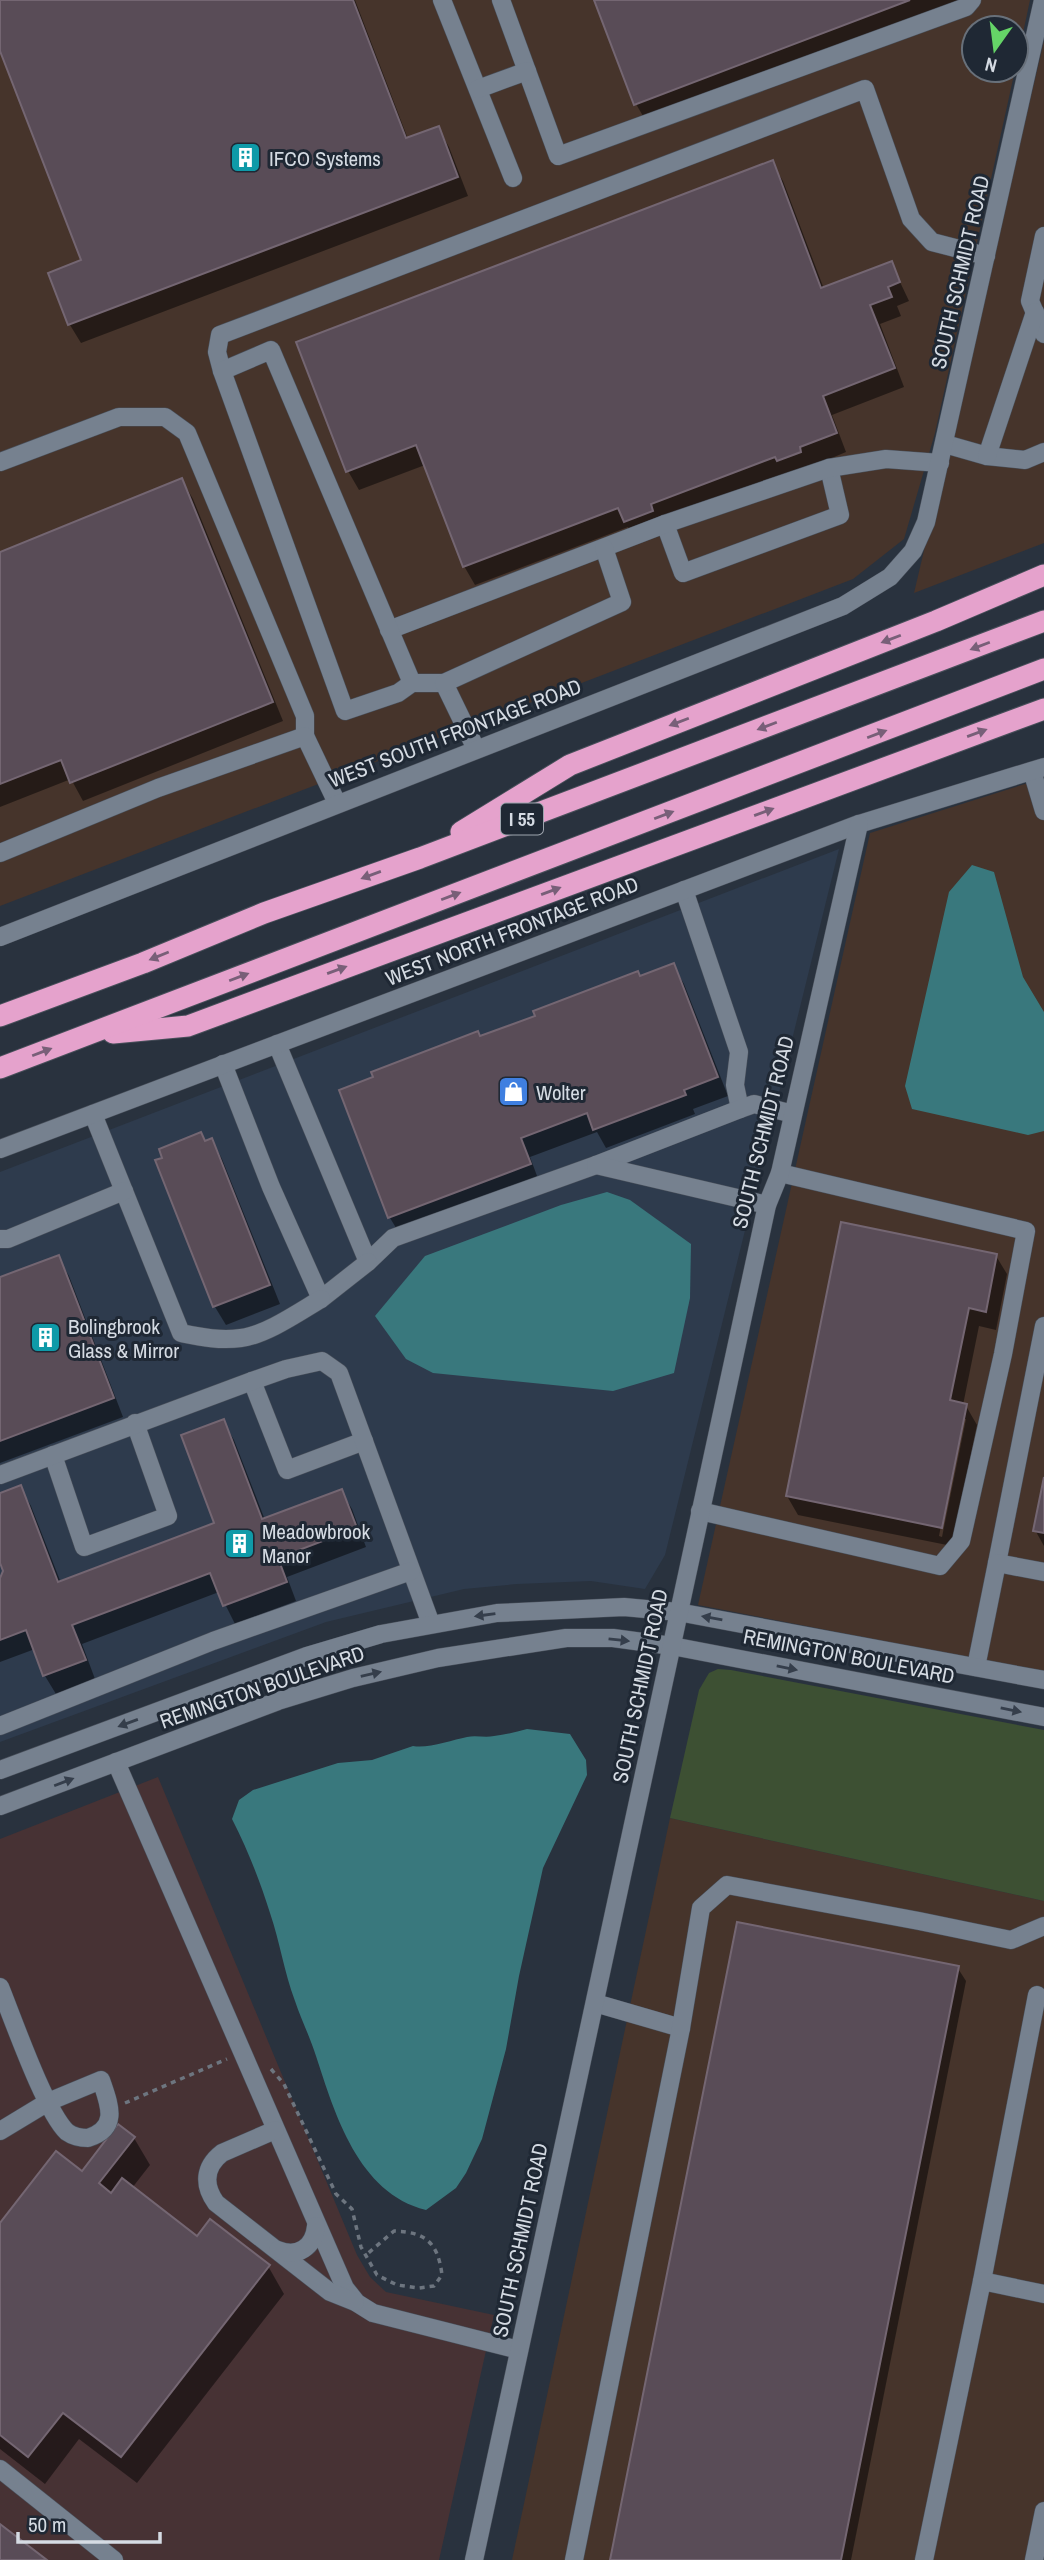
<svg xmlns="http://www.w3.org/2000/svg" width="1044" height="2560" font-family="'Archivo Narrow',sans-serif">
  <rect width="100%" height="100%" fill="#29323e"/>
  <path fill="#2e3b4d" d="M839,849L665,1555L645,1589L591,1581L517,1584L464,1589L326,1622L0,1742V1172Z"/>
  <g fill="#46342b">
    <path d="M0,0H1030L1016,66V28H974V70H1015L935,433L904,539L853,579L0,906Z"/>
    <path d="M1044,41V543L914,593Z"/>
    <path d="M1044,778V1672L698,1605L870,833Z"/>
    <path d="M670,1818L1044,1901V2560H512Z"/>
  </g>
  <path fill="#473234" d="M158,1777L357,2255L370,2277L386,2292L494,2315L439,2560H0V1839Z"/>
  <path fill="#3d5033" d="M718,1669L731,1670L1044,1730V1901L670,1818L699,1690L709,1673Z"/>
  <g fill="#39787d">
    <path d="M972,865L994,872L1023,977L1044,1012V1131L1028,1135L912,1109L905,1086L949,892Z"/>
    <path d="M607,1192L630,1200L691,1244L690,1298L674,1373L613,1391L433,1373L406,1359L375,1316L425,1256L561,1205Z"/>
    <path d="M527,1729L570,1734L586,1760L587,1775L543,1868L519,1976L506,2049L482,2139L466,2173L456,2188L426,2210C358,2193 335,2114 316,2056C310,2037 301,2019 295,2001C284,1972 280,1942 270,1913C260,1881 247,1848 232,1819L239,1800L253,1790L338,1763L372,1760L413,1746C427,1749 452,1740 467,1737C476,1735 485,1738 494,1736C505,1735 516,1732 527,1729Z"/>
  </g>
  <g fill="#0007" fill-rule="evenodd">
    <path d="M0,0H355L408,139L438,128L449,147L468,196L81,343L70,325L50,274L83,261L0,46Z"/>
    <path d="M596,0H961L647,123L636,104Z"/>
    <path d="M772,163L783,181L824,289L891,263L909,301L897,306L901,316L880,324L904,387L832,415L846,452L636,540L628,527L475,585L464,566L425,465L359,490L348,471L299,343Z"/>
    <path d="M182,480L193,499L283,721L83,801L71,779L0,807V553Z"/>
    <path d="M673,965L684,984L728,1096L693,1109L695,1114L606,1148L597,1132L530,1157L540,1184L401,1236L390,1218L341,1091Z"/>
    <path d="M212,1140L222,1159L280,1304L226,1325L215,1307L158,1161Z"/>
    <path d="M996,1256L1007,1274L996,1330L979,1326L963,1405L966,1406L977,1425L952,1546L798,1515L787,1496ZM962,1419H966L942,1537L939,1536Z"/>
    <path d="M58,1257L69,1276L123,1417L0,1463V1279Z"/>
    <path d="M223,1421L234,1440L265,1520L341,1491L352,1509L366,1547L287,1577L296,1601L235,1624L219,1592L82,1644L95,1679L56,1694L45,1676L35,1649L0,1662V1583L5,1571L0,1558V1495L20,1487L31,1506L61,1583L216,1524Z"/>
    <path d="M1044,1485V1546L1035,1530Z"/>
    <path d="M957,1967L966,1981L851,2560H612Z"/>
    <path d="M134,2138L150,2165L132,2188L198,2238L268,2266L284,2294L137,2483L79,2439L45,2484L0,2449V2226Z"/>
  </g>
  <g fill="#594c57" stroke="#746672" stroke-width="2">
    <path d="M0,0H353L406,138L439,126L458,177L68,325L48,273L81,260L0,51Z"/>
    <path d="M594,0H910L634,105Z"/>
    <path d="M773,160L821,288L892,261L900,282L888,287L892,297L870,305L895,368L823,396L837,433L800,447L801,452L777,461L775,457L651,504L653,511L624,522L618,508L463,567L416,445L346,472L296,342Z"/>
    <path d="M182,478L273,702L70,783L61,760L0,784V552Z"/>
    <path d="M674,963L718,1077L684,1090L686,1095L593,1130L587,1113L521,1138L531,1164L388,1218L339,1090L373,1077L371,1072L478,1031L480,1036L535,1016L533,1011L638,971L640,976Z"/>
    <path d="M201,1132L205,1141L212,1138L270,1285L213,1307L155,1160L162,1158L159,1149Z"/>
    <path d="M841,1222L997,1254L986,1312L969,1308L950,1400L967,1404L942,1528L786,1496Z"/>
    <path d="M59,1255L114,1398L0,1441V1277Z"/>
    <path d="M224,1419L262,1519L342,1489L357,1528L278,1558L287,1582L223,1606L210,1573L72,1625L86,1660L43,1676L26,1630L0,1640V1578L3,1571L0,1563V1493L21,1485L58,1582L214,1523L181,1435Z"/>
    <path d="M1044,1477V1533L1033,1531Z"/>
    <path d="M737,1922L959,1966L841,2560H610Z"/>
    <path d="M118,2124L135,2137L99,2183L111,2193L122,2178L197,2236L210,2219L270,2265L121,2457L63,2413L28,2457L0,2435V2223L56,2151L82,2171Z"/>
    <path d="M0,2524L47,2560H0Z"/>
  </g>
  <g fill="none" stroke-linecap="round" stroke-linejoin="round">
    <defs>
      <g id="minor">
        <path d="M442,0L513,178"/>
        <path d="M501,0L558,156L966,7L972,0"/>
        <path d="M478,89L527,71"/>
        <path d="M1044,236L1030,301L1044,334"/>
        <path d="M222,371L217,352L220,335L865,89L911,219L932,242L986,256"/>
        <path d="M945,444L987,456L1025,460L1044,452"/>
        <path d="M987,456L1035,312"/>
        <path d="M0,462L119,417H165L187,433L305,716V736"/>
        <path d="M665,524L683,573L840,515L829,468"/>
        <path d="M389,630L665,524L829,468L886,459L940,463"/>
        <path d="M412,683L398,693L345,711L222,371L271,350L412,683H444L476,749"/>
        <path d="M444,683L622,602L604,548"/>
        <path d="M1032,771L1044,811"/>
        <path d="M0,853L158,788L305,736L337,803"/>
        <path d="M684,890L739,1052L735,1085L740,1109"/>
        <path d="M0,937L843,606L890,577L913,551L926,522L1043,0"/>
        <path d="M277,1044L368,1262L393,1238L596,1165L740,1109L754,1104L793,1114"/>
        <path d="M223,1064L271,1187L321,1299L368,1262"/>
        <path d="M93,1114L181,1333C201,1337 220,1341 241,1338C266,1335 299,1312 321,1299"/>
        <path d="M0,1149L859,824L1044,767"/>
        <path d="M596,1165L767,1205"/>
        <path d="M0,1239H8L124,1191"/>
        <path d="M252,1381L287,1470L364,1441"/>
        <path d="M53,1455L84,1547L168,1516L135,1423"/>
        <path d="M0,1475L252,1381L286,1369L322,1361L339,1373L431,1624"/>
        <path d="M700,1511L940,1566L961,1541L1003,1354L1026,1231L780,1173"/>
        <path d="M997,1563L1044,1326"/>
        <path d="M976,1667L997,1563L1044,1572"/>
        <path d="M0,1726L213,1641L411,1571"/>
        <path d="M116,1762L345,2288L357,2303L373,2313L519,2350"/>
        <path d="M0,1770L307,1656L381,1634L497,1613L624,1607L678,1612L1044,1680"/>
        <path d="M0,1806L278,1701L353,1678L438,1658L566,1638H613L672,1646L1044,1717"/>
        <path d="M0,1987C13,2019 45,2111 67,2132C74,2137 80,2138 88,2138C120,2128 109,2104 101,2080L48,2102L0,2131"/>
        <path d="M595,2003L681,2028"/>
        <path d="M275,2130L222,2153C204,2167 203,2185 216,2203L330,2292L355,2302"/>
        <path d="M278,2250C298,2258 314,2247 316,2226"/>
        <path d="M982,2281L1037,1995"/>
        <path d="M0,2469L114,2560"/>
        <path d="M474,2560L767,1205L780,1173L859,824"/>
        <path d="M574,2560L681,2028L701,1908L727,1885L919,1921L1011,1940L1044,1926"/>
        <path d="M924,2560L982,2281L1044,2294"/>
        <path d="M1034,2560L1044,2511"/>
      </g>
      <g id="highway">
        <path d="M461,832L570,765L936,621L1044,575"/>
        <path d="M0,1016L143,963L264,913L420,858L1044,621"/>
        <path d="M113,1033L188,1026L1044,709"/>
        <path d="M0,1068L1044,669"/>
      </g>
    </defs>
    <use href="#minor" stroke="#484f5a" stroke-width="19"/>
    <use href="#highway" stroke="#484f5a" stroke-width="23"/>
    <g stroke="#6d757f" stroke-width="3.5" stroke-dasharray="5 5" stroke-linecap="butt">
      <path d="M271,2069L284,2084L336,2194L352,2209L361,2247L377,2275L397,2285L419,2288L434,2286L442,2275C438,2243 426,2232 394,2231L366,2255"/>
      <path d="M125,2103L227,2059"/>
    </g>
    <use href="#minor" stroke="#76818f" stroke-width="18"/>
    <use href="#highway" stroke="#e5a2cc" stroke-width="21"/>
  </g>
  <defs><path id="oneway-solid" d="M-6-.8H1V-3.2L6.5 0L1 3.2V.8H-6Z" transform="scale(1.75)"/></defs>
  <g fill="#785f78">
    <use href="#oneway-solid" transform="translate(891 639) rotate(159)"/>
    <use href="#oneway-solid" transform="translate(980 646) rotate(159)"/>
    <use href="#oneway-solid" transform="translate(679 722) rotate(159)"/>
    <use href="#oneway-solid" transform="translate(767 726) rotate(159)"/>
    <use href="#oneway-solid" transform="translate(977 733) rotate(-20)"/>
    <use href="#oneway-solid" transform="translate(877 734) rotate(-21)"/>
    <use href="#oneway-solid" transform="translate(764 812) rotate(-20)"/>
    <use href="#oneway-solid" transform="translate(664 815) rotate(-21)"/>
    <use href="#oneway-solid" transform="translate(371 875) rotate(160)"/>
    <use href="#oneway-solid" transform="translate(551 891) rotate(-20)"/>
    <use href="#oneway-solid" transform="translate(451 896) rotate(-21)"/>
    <use href="#oneway-solid" transform="translate(159 956) rotate(158)"/>
    <use href="#oneway-solid" transform="translate(337 970) rotate(-20)"/>
    <use href="#oneway-solid" transform="translate(239 977) rotate(-21)"/>
    <use href="#oneway-solid" transform="translate(42 1052) rotate(-21)"/>
  </g>
  <g fill="#353e4b">
    <use href="#oneway-solid" transform="translate(485 1615) rotate(172)"/>
    <use href="#oneway-solid" transform="translate(712 1618) rotate(-170)"/>
    <use href="#oneway-solid" transform="translate(619 1640) rotate(6)"/>
    <use href="#oneway-solid" transform="translate(787 1668) rotate(11)"/>
    <use href="#oneway-solid" transform="translate(371 1674) rotate(-13)"/>
    <use href="#oneway-solid" transform="translate(1011 1710) rotate(11)"/>
    <use href="#oneway-solid" transform="translate(128 1723) rotate(160)"/>
    <use href="#oneway-solid" transform="translate(64 1782) rotate(-21)"/>
  </g>
  <defs>
    <symbol id="building-square" viewBox="-11 -11 22 22"><rect x="-9" y="-9" width="18" height="18" rx="4" fill="#0f9aa8" stroke="#1f2834"/><path d="M-4-6H4V6H1V3H-1V6H-4ZM-2.5-4.3h1.7v1.8h-1.7ZM.8-4.3h1.7v1.8H.8ZM-2.5-1h1.7V.8h-1.7ZM.8-1h1.7V.8H.8Z" fill="#fff"/></symbol>
    <symbol id="shop-square" viewBox="-11 -11 22 22"><rect x="-9" y="-9" width="18" height="18" rx="4" fill="#3f7fe0" stroke="#1f2834"/><path d="M-5-2.5h2.3a2.7 3.5 0 0 1 5.4 0H5L5.5 6h-11ZM-1.5-2.5h3a1.5 2.3 0 0 0-3 0Z" fill="#fff"/></symbol>
  </defs>
  <g fill-rule="evenodd">
    <use href="#building-square" x="228" y="140" width="35" height="35"/>
    <use href="#shop-square" x="496" y="1074" width="35" height="35"/>
    <use href="#building-square" x="28" y="1320" width="35" height="35"/>
    <use href="#building-square" x="222" y="1526" width="35" height="35"/>
  </g>
  <g text-anchor="middle" dominant-baseline="central" stroke-width="6" stroke-linejoin="round" paint-order="stroke">
    <rect fill="#1f2834" stroke="#9ea5ae" stroke-width="2" x="501" y="803.5" width="42" height="31" rx="5"/>
    <g font-size="19" font-weight="bold" fill="#d5dbe3">
      <text x="522" y="819">I 55</text>
    </g>
    <g font-size="21" fill="#d5dbe3" stroke="#1f2834" text-anchor="start">
      <text x="269" y="158">IFCO Systems</text>
      <text x="536" y="1092">Wolter</text>
      <text x="68" y="1326">Bolingbrook<tspan x="68" dy="24">Glass &amp; Mirror</tspan></text>
      <text x="262" y="1531">Meadowbrook<tspan x="262" dy="24">Manor</tspan></text>
    </g>
    <g font-size="21" fill="#d5dbe3" stroke="#1f2834">
      <text transform="translate(960 272) rotate(-77)">SOUTH SCHMIDT ROAD</text>
      <text transform="translate(455 733) rotate(-21)">WEST SOUTH FRONTAGE ROAD</text>
      <text transform="translate(512 931) rotate(-21)">WEST NORTH FRONTAGE ROAD</text>
      <text transform="translate(763 1132) rotate(-76)">SOUTH SCHMIDT ROAD</text>
      <text transform="translate(849 1656) rotate(11)">REMINGTON BOULEVARD</text>
      <text transform="translate(640 1686) rotate(-78)">SOUTH SCHMIDT ROAD</text>
      <text transform="translate(262 1687) rotate(-19)">REMINGTON BOULEVARD</text>
      <text transform="translate(520 2240) rotate(-78)">SOUTH SCHMIDT ROAD</text>
    </g>
  </g>
  <g transform="translate(995 49) rotate(194)"><circle r="33" fill="#1f2834" stroke="#68707a" stroke-width="2"/>
  <path d="M0-5L12 26L0 18L-12 26Z" fill="#65d467"/>
  <text y="-10" font-size="19" font-weight="bold" text-anchor="middle" fill="#d5dbe3">N</text>
  </g>
  <path d="M18 2532v10h142v-10" fill="none" stroke="#d5dbe3" stroke-width="3.5"/>
  <text x="28" y="2532" font-size="21" fill="#d5dbe3" stroke="#1f2834" stroke-width="5" paint-order="stroke">50 m</text>
</svg>
